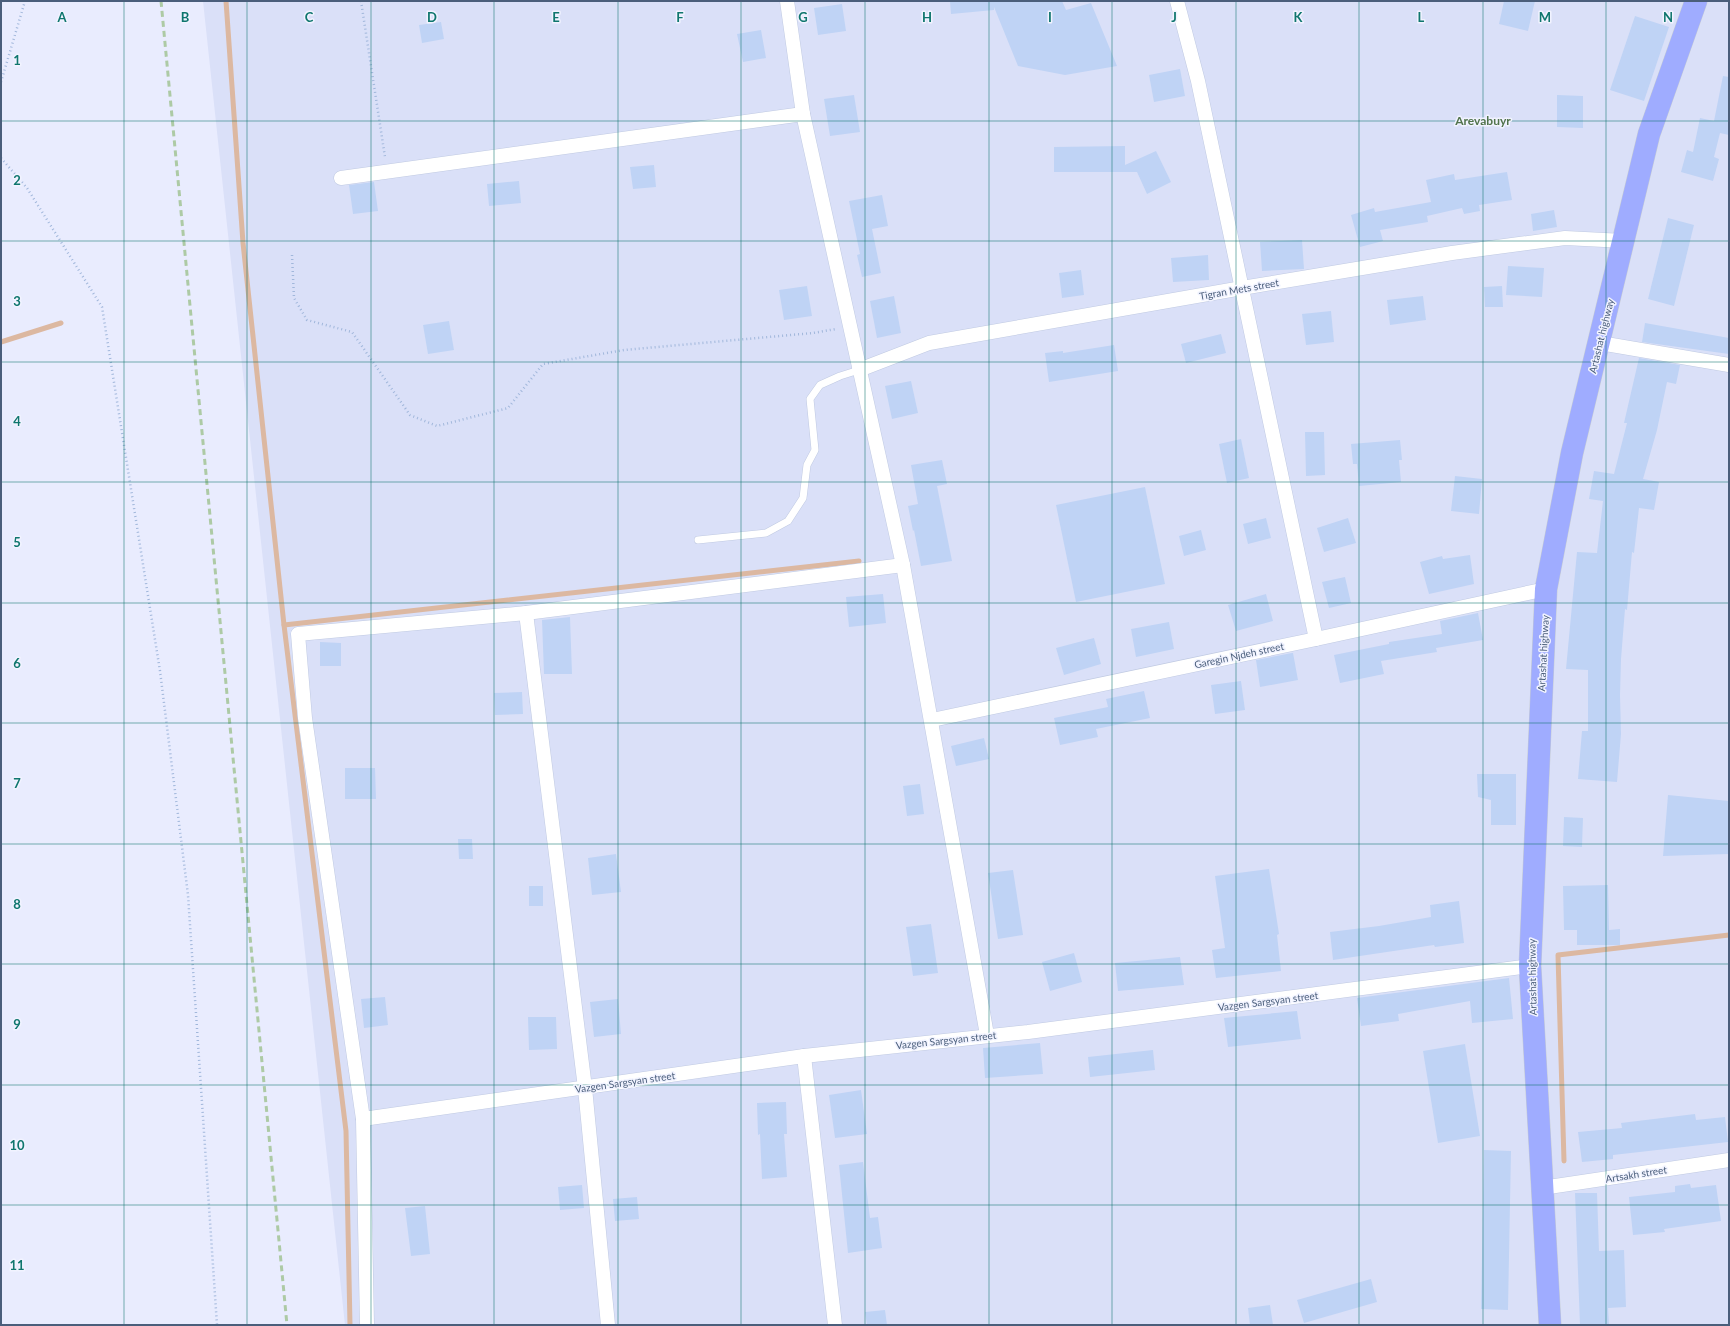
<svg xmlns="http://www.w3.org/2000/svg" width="1730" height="1326" font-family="Lato,sans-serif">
  <rect width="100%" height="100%" fill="#e9ecfe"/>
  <path fill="#dae0f8" d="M203,1H1729V1325H345Z"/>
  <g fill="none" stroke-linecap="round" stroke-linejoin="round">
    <g stroke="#dcb8a1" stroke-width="5">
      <path d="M226,1L243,243L284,625L346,1131L350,1325"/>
      <path d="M1,342L61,323"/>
      <path d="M284,625L859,561"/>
      <path d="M1564,1161L1558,955L1729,935"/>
    </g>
  </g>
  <g fill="#bfd3f5">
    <path d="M950,1H1062L1066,10L1091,3L1117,66L1065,75L1018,66L994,7V10L951,14Z"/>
    <path d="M1504,1H1535L1528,31L1499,24Z"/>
    <path d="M842,4L846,31L818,35L814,8Z"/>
    <path d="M1635,16L1669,27L1644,101L1610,90Z"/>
    <path d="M441,22L444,39L422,43L419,25Z"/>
    <path d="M761,30L766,58L743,62L737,34Z"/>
    <path d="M1180,69L1185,96L1154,102L1149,75Z"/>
    <path d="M1723,76L1729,77V135L1720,133L1714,157L1719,159L1713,181L1681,172L1687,150L1693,152L1700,118L1714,121Z"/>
    <path d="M854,95L860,132L830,136L824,99Z"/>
    <path d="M1557,95L1583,96V128L1557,127Z"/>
    <path d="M1125,146V165L1156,151L1171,182L1147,194L1137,172H1054V147Z"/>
    <path d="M654,165L656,187L633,189L630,167Z"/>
    <path d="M1507,172L1512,200L1479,205L1480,211L1464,214L1462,208L1427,216L1428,222L1380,230L1383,241L1360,247L1351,215L1374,208L1375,212L1431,202L1426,180L1454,174L1455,180Z"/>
    <path d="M519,181L521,203L489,206L487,184Z"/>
    <path d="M374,182L378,211L353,214L349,185Z"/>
    <path d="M882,195L888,226L872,229L881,273L862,277L857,255L860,254L849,201Z"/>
    <path d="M1554,210L1557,227L1533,231L1531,214Z"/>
    <path d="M1668,218L1694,225L1674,306L1648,299Z"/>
    <path d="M1302,240L1304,269L1262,271L1260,242Z"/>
    <path d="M1208,255L1209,280L1173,282L1171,258Z"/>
    <path d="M1508,266L1544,268L1542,297L1506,295Z"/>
    <path d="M1081,270L1084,295L1062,298L1059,273Z"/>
    <path d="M807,286L812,316L784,320L779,290Z"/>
    <path d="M1502,286L1503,307H1485L1484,287Z"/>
    <path d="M894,296L901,333L877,338L870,301Z"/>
    <path d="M1423,296L1426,320L1390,325L1387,300Z"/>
    <path d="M1331,311L1334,342L1306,345L1302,314Z"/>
    <path d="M449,321L454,350L428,354L423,325Z"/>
    <path d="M1645,323L1729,338V354L1642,342Z"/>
    <path d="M1221,334L1226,353L1186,363L1181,344Z"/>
    <path d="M1114,345L1118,371L1049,382L1045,353L1063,351V353Z"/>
    <path d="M1639,358L1680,365L1676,384L1667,382L1657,430L1643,479L1659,482L1654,510L1639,508L1634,553L1632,552L1627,610L1625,609L1621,659L1620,695L1621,734L1617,782L1578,779L1582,731H1588V670L1566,669L1577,552L1597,553L1603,501L1589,499L1594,471L1614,474L1627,423H1624Z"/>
    <path d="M911,381L918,413L892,419L885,386Z"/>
    <path d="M1305,432H1324L1325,475L1306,476Z"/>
    <path d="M1241,439L1249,478L1227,483L1219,444Z"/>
    <path d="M1400,440L1402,460H1399L1401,482L1359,486L1357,464H1353L1351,444Z"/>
    <path d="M942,460L947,484L937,486L952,561L921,566L914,530L913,531L908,506L918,504L911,465Z"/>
    <path d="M1455,476L1482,479L1479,514L1451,511Z"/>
    <path d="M1145,487L1165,584L1076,602L1056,505Z"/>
    <path d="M1266,518L1271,538L1248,544L1243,524Z"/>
    <path d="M1348,518L1356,543L1324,552L1317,528Z"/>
    <path d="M1201,530L1206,550L1184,556L1179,536Z"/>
    <path d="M1470,555L1474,584L1429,594L1420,562L1442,556L1443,559Z"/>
    <path d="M1345,577L1351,603L1329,608L1322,582Z"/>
    <path d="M883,594L886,623L849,627L846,597Z"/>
    <path d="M1266,594L1273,621L1236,631L1228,605Z"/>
    <path d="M1478,613L1483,640L1436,648L1437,652L1381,661L1384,674L1340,683L1334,655L1389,644V642L1442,634L1440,621Z"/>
    <path d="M570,617L572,674H544L542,620Z"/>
    <path d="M1169,622L1174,649L1136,657L1131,629Z"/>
    <path d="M1094,638L1101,664L1064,675L1056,648Z"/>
    <path d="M320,642L341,643V666H320Z"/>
    <path d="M1292,653H1293L1298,680L1260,687L1256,660Z"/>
    <path d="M1241,681L1245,710L1215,714L1211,685Z"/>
    <path d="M1144,691L1150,718L1096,729L1098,737L1060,745L1054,718L1108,707L1106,699Z"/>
    <path d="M522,692L523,714L495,715L494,693Z"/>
    <path d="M984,738L989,759L956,766L951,746Z"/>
    <path d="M345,768H375L376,799H345Z"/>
    <path d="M1477,774H1516V825H1491V800L1478,797Z"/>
    <path d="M920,784L924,814L907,816L903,786Z"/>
    <path d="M1668,795L1729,801V854L1663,856Z"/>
    <path d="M1564,817L1583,818L1582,847L1563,846Z"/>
    <path d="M458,839H472L473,859H459Z"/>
    <path d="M616,854L621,892L592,895L588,858Z"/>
    <path d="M1269,869L1279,934L1277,935L1281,971L1216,978L1212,950L1225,948L1215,876Z"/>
    <path d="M1013,870L1023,935L998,939L988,873Z"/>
    <path d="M1608,885L1609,930L1620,929V945H1577V930H1564L1563,886Z"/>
    <rect x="529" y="886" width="14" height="20"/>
    <path d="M1459,901L1464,943L1435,947L1434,945L1333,960L1330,932L1379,926L1431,917L1430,905Z"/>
    <path d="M931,924L938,973L913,976L906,927Z"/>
    <path d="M1074,953L1082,982L1050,991L1042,962Z"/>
    <path d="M1180,957L1184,985L1118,991L1115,963Z"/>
    <path d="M1509,978L1513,1019L1472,1023L1470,1001L1398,1014L1399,1021L1361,1026L1357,998Z"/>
    <path d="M385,997L388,1025L364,1028L361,999Z"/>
    <path d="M618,999L621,1034L594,1037L590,1002Z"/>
    <path d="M1297,1011L1301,1039L1228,1047L1224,1018Z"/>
    <path d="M528,1017H556L557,1049L529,1050Z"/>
    <path d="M1040,1043L1043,1074L985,1078L983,1048Z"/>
    <path d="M1465,1044L1480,1136L1438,1143L1423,1051Z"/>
    <path d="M1153,1050L1155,1070L1090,1077L1088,1057Z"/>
    <path d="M861,1090L867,1134L835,1138L829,1095Z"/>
    <path d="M786,1102L787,1134H784L787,1177L762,1179L760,1134L758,1135L757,1103Z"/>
    <path d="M1695,1114L1696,1120L1725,1117L1728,1142L1613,1155V1159L1582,1162L1578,1132L1622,1128L1621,1123Z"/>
    <path d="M1484,1150L1511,1151L1508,1310L1481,1309Z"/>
    <path d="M863,1162L870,1218L878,1217L882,1248L848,1253L839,1165Z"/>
    <path d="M1690,1184L1691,1188L1716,1185L1721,1221L1664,1229L1665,1232L1633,1235L1629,1197L1675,1192V1186Z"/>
    <path d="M582,1185L584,1208L560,1210L558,1187Z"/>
    <path d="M1575,1193H1597L1599,1251L1624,1250L1626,1307L1608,1308L1609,1325H1580Z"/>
    <path d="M637,1197L639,1219L615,1221L613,1199Z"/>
    <path d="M425,1206L430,1254L411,1256L405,1208Z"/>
    <path d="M1371,1279L1377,1302L1304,1323L1297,1300Z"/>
    <path d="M1270,1305L1273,1325H1250L1248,1308Z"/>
    <path d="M885,1310L887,1325H867L865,1312Z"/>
  </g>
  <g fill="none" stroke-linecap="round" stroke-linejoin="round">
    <defs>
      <path id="service" d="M698,540L766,533L788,521L803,498L807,465L815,450L810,399L820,385L840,376L859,370"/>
      <g id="minor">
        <path d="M787,1L803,114L903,565L987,1035"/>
        <path d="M1177,1L1198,81L1316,639"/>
        <path d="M341,178L803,114"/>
        <path d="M1600,343L1729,365"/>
        <path d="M859,370L929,343L1242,288L1452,253L1565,238L1624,241"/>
        <path d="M526,613L585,1088L608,1325"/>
        <path d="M932,720L1316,639L1546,589"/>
        <path d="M804,1056L835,1325"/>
        <path d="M363,1119L804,1056L1028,1032L1530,966"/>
        <path d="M1542,1188L1729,1160"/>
        <path d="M367,1325L363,1119L305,718L298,634L526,613L903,565"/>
      </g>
      <path id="primary" d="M1550,1325L1530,966L1546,589L1572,453L1649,134L1696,1"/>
    </defs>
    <use href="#service" stroke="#c0cae2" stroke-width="8"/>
    <use href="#minor" stroke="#c0cae2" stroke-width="15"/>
    <use href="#primary" stroke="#c5cbd5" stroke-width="23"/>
    <g stroke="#a1b7db" stroke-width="2.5" stroke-dasharray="1 3" stroke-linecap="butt">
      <path d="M361,1L385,157"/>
      <path d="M1,82L25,1"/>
      <path d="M1,158L27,188L102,307L160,671L188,895L217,1325"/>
      <path d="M292,255L294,298L307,320L352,332L410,415L437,426L508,408L543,364L624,350L813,333L836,329"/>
    </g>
    <use href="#service" stroke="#fff" stroke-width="7"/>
    <use href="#minor" stroke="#fff" stroke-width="14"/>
    <use href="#primary" stroke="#9facff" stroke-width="22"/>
    <path stroke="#adcaa5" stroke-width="3" stroke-dasharray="6 4" stroke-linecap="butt" d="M161,1L287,1325"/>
  </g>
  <path fill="none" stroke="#0f766e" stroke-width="1" stroke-opacity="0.55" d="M124,1V1325M247,1V1325M371,1V1325M494,1V1325M618,1V1325M741,1V1325M865,1V1325M989,1V1325M1112,1V1325M1236,1V1325M1359,1V1325M1483,1V1325M1606,1V1325M1,121H1729M1,241H1729M1,362H1729M1,482H1729M1,603H1729M1,723H1729M1,844H1729M1,964H1729M1,1085H1729M1,1205H1729"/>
  <g text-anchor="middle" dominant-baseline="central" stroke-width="3" stroke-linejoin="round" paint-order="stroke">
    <g font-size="10" fill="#4a5e7b" stroke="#f1f3ff">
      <text transform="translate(1239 289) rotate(-10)">Tigran Mets street</text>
      <text transform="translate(1601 336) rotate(-76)">Artashat highway</text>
      <text transform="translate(1543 653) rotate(-87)">Artashat highway</text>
      <text transform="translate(1239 655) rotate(-12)">Garegin Njdeh street</text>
      <text transform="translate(1532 977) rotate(-91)">Artashat highway</text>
      <text transform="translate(1268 1001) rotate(-7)">Vazgen Sargsyan street</text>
      <text transform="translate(946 1040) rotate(-6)">Vazgen Sargsyan street</text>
      <text transform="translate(625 1082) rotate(-8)">Vazgen Sargsyan street</text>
      <text transform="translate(1636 1174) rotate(-9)">Artsakh street</text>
    </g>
    <g font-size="12" font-weight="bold" fill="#51734c" stroke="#f1f3ff">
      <text x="1483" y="120">Arevabuyr</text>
    </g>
  </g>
  <g font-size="13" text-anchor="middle" font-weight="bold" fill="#0f766e" stroke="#f1f3ff" stroke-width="3" stroke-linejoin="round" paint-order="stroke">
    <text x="62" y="22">A</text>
    <text x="185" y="22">B</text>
    <text x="309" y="22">C</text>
    <text x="432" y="22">D</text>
    <text x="556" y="22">E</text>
    <text x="680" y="22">F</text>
    <text x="803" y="22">G</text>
    <text x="927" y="22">H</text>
    <text x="1050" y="22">I</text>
    <text x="1174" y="22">J</text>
    <text x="1298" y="22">K</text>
    <text x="1421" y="22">L</text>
    <text x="1545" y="22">M</text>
    <text x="1668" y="22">N</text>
    <text x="17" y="65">1</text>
    <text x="17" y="185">2</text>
    <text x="17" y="306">3</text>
    <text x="17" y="426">4</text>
    <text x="17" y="547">5</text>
    <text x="17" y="668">6</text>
    <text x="17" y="788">7</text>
    <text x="17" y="909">8</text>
    <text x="17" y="1029">9</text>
    <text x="17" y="1150">10</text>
    <text x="17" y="1270">11</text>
  </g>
  <rect width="1730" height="1326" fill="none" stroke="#4a5e7b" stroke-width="4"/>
</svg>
